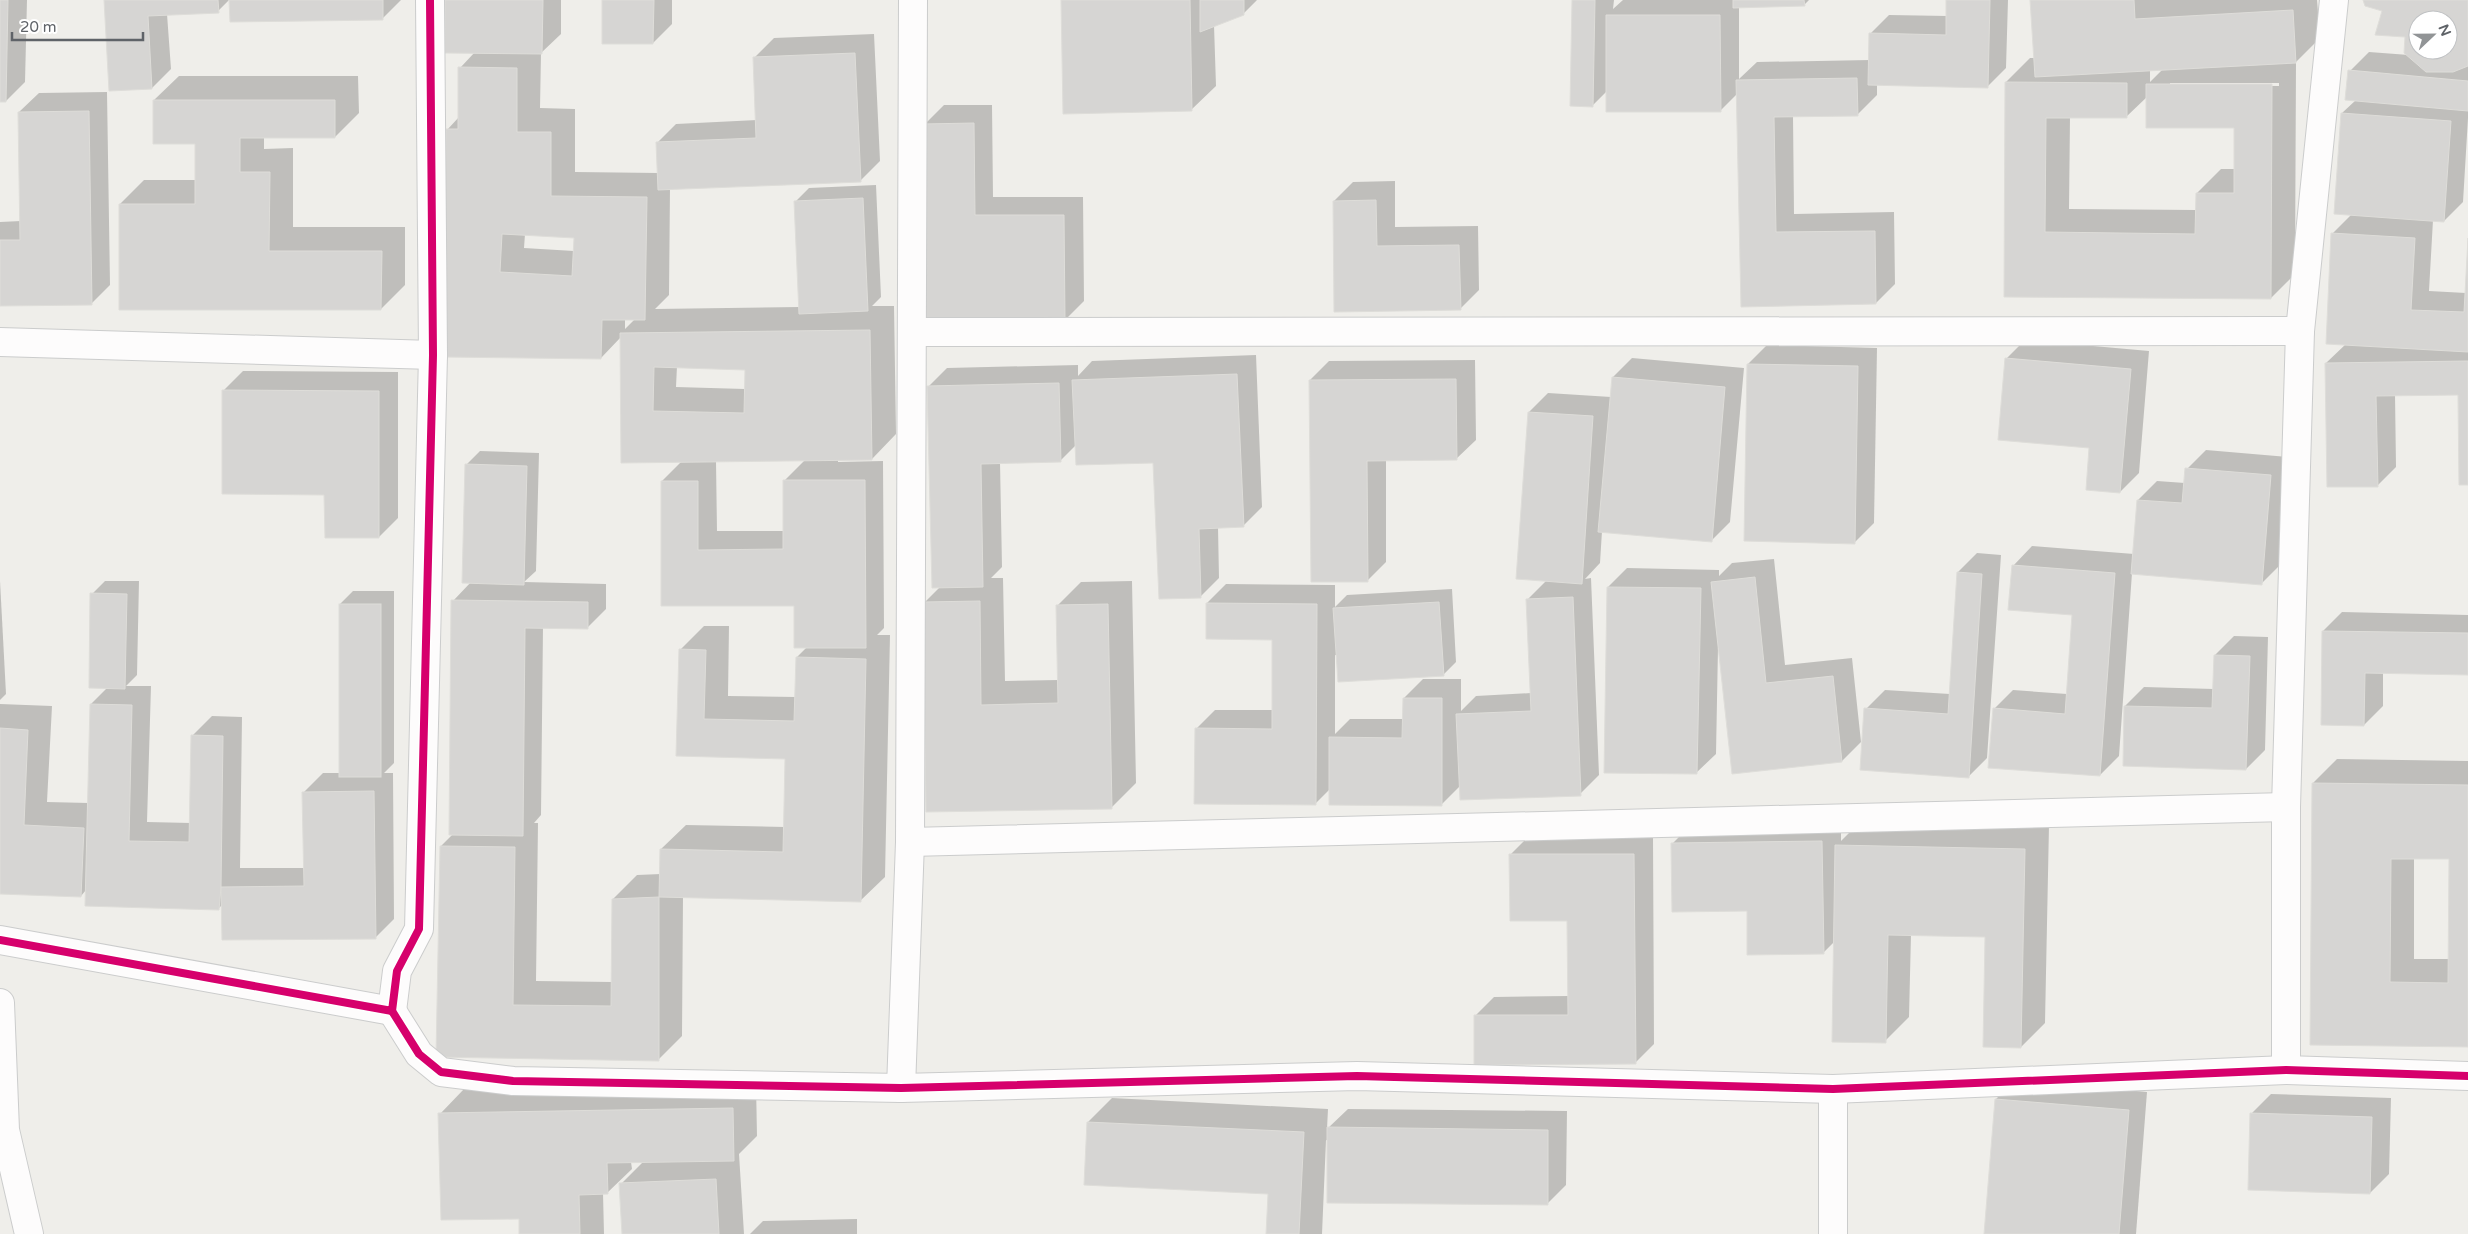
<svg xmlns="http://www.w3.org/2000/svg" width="2468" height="1234" font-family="'Varela Round',sans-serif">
  <rect width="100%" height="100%" fill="#efeeea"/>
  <g fill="#0003" fill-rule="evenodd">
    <path d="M0,0H27L25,82L6,101H0Z"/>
    <path d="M105,0H229L218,11L167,14L171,69L152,88Z"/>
    <path d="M230,0H401L383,18Z"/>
    <path d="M446,0H561V34L541,53L540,108L575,109V172L659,173L657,143L676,124L757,120L755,57L774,38L874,34L880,161L861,180L670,188L669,295L655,309L800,307L796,201L809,188L876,185L881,297L872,306H894L896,434L872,459H838V462L883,461L884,628L877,635H890L885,877L860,901L683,897L682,1036L658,1060L438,1056L441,846L453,834V601L471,582L467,464L480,451L539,453L536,571L524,582L606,584V609L587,628L543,627L541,815L534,823H538L536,981L612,982L613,899L637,875L661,874V849L686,825L785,827L786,758L677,755L680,650L704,626H729L728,696L796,697L797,657L807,647L796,604L662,605V481L682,461L623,462L621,337L601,358L446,356L447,130L459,117L460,68L475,52ZM525,234L575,237L574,251L524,248ZM625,319H635L625,329ZM677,366L746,369L745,389L676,387ZM805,460L784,481L785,531H717L716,461Z"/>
    <path d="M604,0H672V24L653,43Z"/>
    <path d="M1062,0H1257L1243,14L1214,25L1216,86L1191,110Z"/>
    <path d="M1573,0H1614L1613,9L1623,0H1809L1804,5L1739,7V79L1757,62L1870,60V34L1889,15L1948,16V0H2008L2006,68L1987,87L1877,84V95L1858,114L1793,115L1794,214L1894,212L1895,284L1876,303L1742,305L1738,93L1720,111L1607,91L1593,105Z"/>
    <path d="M2031,0H2317L2320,38L2296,62L2295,274L2271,298L2005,296L2006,82L2030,58H2035ZM2163,69L2150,82V70ZM2170,83H2279V86L2170,85ZM2148,96L2236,127L2235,169H2221L2197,193V210L2069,209L2070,117H2126Z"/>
    <path d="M2365,0H2468V118L2463,202L2444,221L2433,220L2429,291L2466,293L2468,263V484L2459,394H2395L2396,467L2377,486L2326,363L2346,344L2332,234L2352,214L2342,113L2356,100L2350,71L2369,52L2409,55L2406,35L2383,10ZM2418,20H2448V50H2418Z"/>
    <path d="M179,76H358L359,113L335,137H264V149L293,148V227H405V285L381,309L120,204L144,180H196V143L154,100Z"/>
    <path d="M107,92L110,285L91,304L0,305V222L21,221L19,112L39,93Z"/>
    <path d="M944,105H992L993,197H1083L1084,301L1065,320L926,321L925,124Z"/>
    <path d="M1395,181V227L1478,226L1479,290L1460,309L1336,311L1334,201L1353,182Z"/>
    <path d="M2025,340L2149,351L2139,473L2120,492L2091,447L2006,359Z"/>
    <path d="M1767,345L1877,348L1874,523L1855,542L1748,364Z"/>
    <path d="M1256,355L1262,507L1243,526L1218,527L1219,578L1200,597L1154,461L1076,445L1060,461L1000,462L1002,567L991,578H1003L1005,681L1059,680L1057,606L1081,582L1132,581L1136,783L1112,807L928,811L924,603L940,587L928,387L947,368L1078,365V376L1092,361Z"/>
    <path d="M1632,358L1744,368L1730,522L1711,541L1602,531L1600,563L1585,579L1591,578L1599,775L1580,794L1460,786L1441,805L1331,788L1315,804L1196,729L1215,710H1273V639L1207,603L1226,584L1335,585V607L1347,595L1452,589L1456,662L1443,675L1335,655V734L1350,719H1404V698L1423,679H1461V711L1476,696L1531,693L1528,599L1547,580L1517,578L1529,412L1548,393L1611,397L1613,377Z"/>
    <path d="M1475,360L1476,440L1456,459H1386V562L1367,581L1310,380L1329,361Z"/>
    <path d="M243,371L398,372V518L379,537L326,493L224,390Z"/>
    <path d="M2206,450L2289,457L2281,564L2262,583L2132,573L2119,756L2100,775L1994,709L2013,690L2067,694L2073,614L2013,566L2032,546L2134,554L2138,500L2157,481L2185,483L2187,469Z"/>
    <path d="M1977,553L2001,555L1987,758L1968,777L1866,709L1885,690L1950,694L1958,572Z"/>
    <path d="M1774,559L1785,665L1852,658L1861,742L1842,761L1718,647L1716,754L1696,773L1608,587L1627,568L1719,570V576L1732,563Z"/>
    <path d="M0,581L6,694L0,700Z"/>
    <path d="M105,581H139L137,675L126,686H151L147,822L191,823L193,735L212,716L242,717L240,868H305L304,792L323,773H340V604L353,591H394V763L384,773H393L394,919L375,938L223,904L218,909L86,890L81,896L0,892V704L52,706L47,802L89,803L91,704L108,687L92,594Z"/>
    <path d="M2342,612L2468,615V674L2383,672V706L2364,725L2323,631Z"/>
    <path d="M2234,636L2268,637L2265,750L2246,769L2125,706L2144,687L2214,689L2215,655Z"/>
    <path d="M2337,759L2468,761V1045L2311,1044L2313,783ZM2414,858H2450V959H2414Z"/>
    <path d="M1860,822L2049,825L2045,1023L2021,1047L1986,936L1911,934L1909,1017L1885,1041L1835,941L1823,953L1748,910L1672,844L1691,825L1841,823V841Z"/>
    <path d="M1529,836H1653L1654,1044L1635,1063L1475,1016L1494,997L1569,996L1568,920L1510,855Z"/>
    <path d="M2015,1080L2147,1092L2136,1234H1985L1996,1099Z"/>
    <path d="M756,1084L757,1136L739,1154L744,1234H623L621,1184L643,1162H631L632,1169L607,1193H603L604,1234H520V1217L440,1114L464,1089Z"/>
    <path d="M2271,1094L2391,1098L2389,1174L2370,1193L2252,1113Z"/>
    <path d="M1112,1098L1328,1109L1327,1129L1348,1109L1567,1111L1566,1185L1547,1204L1326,1140L1322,1234H1267L1269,1193L1088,1122Z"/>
    <path d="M857,1219V1234H750L763,1221Z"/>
  </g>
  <g fill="#d6d5d3" stroke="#deddd9" fill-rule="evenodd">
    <path d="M0,0H8L6,102H0Z"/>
    <path d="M104,0H218L219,13L148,16L152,89L109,91Z"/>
    <path d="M229,0H383V20L230,22Z"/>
    <path d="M445,0H543L542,54L445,53Z"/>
    <path d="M602,0H654L653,44H602Z"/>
    <path d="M1061,0H1190L1192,111L1063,114Z"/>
    <path d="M1200,0H1244V15L1200,32Z"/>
    <path d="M1572,0H1595L1593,107L1570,106Z"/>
    <path d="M1733,0H1804L1805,6L1733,8Z"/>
    <path d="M1946,0H1990L1988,88L1868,85L1869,33L1946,35Z"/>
    <path d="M2030,0H2134L2135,19L2293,10L2296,63L2035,77Z"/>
    <path d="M2363,0H2468V66L2453,72H2426L2404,53L2405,37L2375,35L2382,11L2365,6ZM2418,20H2448V50H2418Z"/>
    <path d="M1606,15H1720L1721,112H1606Z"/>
    <path d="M855,53L861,182L658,190L656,142L756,138L753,57Z"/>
    <path d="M458,67L517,68V132H551V196L647,197L645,320H602L601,359L444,357L446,129H458ZM502,234L574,238L572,276L500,272Z"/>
    <path d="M2348,70L2468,81V111L2345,100Z"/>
    <path d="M1857,78L1858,116L1774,117L1776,232L1875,231L1876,304L1741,307L1736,80Z"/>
    <path d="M2005,82L2127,83V118H2046L2045,232L2195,234L2196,193H2234V128H2146V84H2272L2271,299L2004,297Z"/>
    <path d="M153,100H335V138H240V172H270L269,251H382L381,310H119V204H195V144H153Z"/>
    <path d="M89,111L92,305L0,306V240H20L18,112Z"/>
    <path d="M2341,113L2451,121L2444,222L2334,214Z"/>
    <path d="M974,123L975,215H1064L1065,321L925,322L923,124Z"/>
    <path d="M863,198L868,311L799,314L794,201Z"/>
    <path d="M1376,200L1377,246L1459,245L1461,310L1334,312L1333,201Z"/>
    <path d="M2331,233L2415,238L2411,310L2464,312L2468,238V352L2326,344Z"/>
    <path d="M870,330L872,460L621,463L620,333ZM654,367L745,370L744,413L653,411Z"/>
    <path d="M2005,358L2131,369L2120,493L2086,490L2089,448L1998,440Z"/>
    <path d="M2468,361V485H2459L2458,395L2376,396L2378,487H2327L2325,363Z"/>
    <path d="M1747,364L1858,366L1855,544L1744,541Z"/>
    <path d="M1237,374L1244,527L1199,529L1201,598L1159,599L1153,463L1076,465L1072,380Z"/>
    <path d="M1612,377L1725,387L1712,542L1598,532Z"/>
    <path d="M1456,379L1457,460L1367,461L1368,582H1311L1309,380Z"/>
    <path d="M1059,383L1061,462L981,464L983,587L932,588L927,386Z"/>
    <path d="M222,390L379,391V538H325L324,495L222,494Z"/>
    <path d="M1528,412L1593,416L1582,584L1516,579Z"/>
    <path d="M465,464L527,466L524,585L462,583Z"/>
    <path d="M2185,468L2271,475L2262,585L2131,574L2137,500L2182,503Z"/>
    <path d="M783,480H865L866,648H794V606H661V481H698V550L783,549Z"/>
    <path d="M2012,565L2115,573L2100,776L1988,768L1993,708L2065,714L2072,615L2008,610Z"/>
    <path d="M1957,572L1982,574L1969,778L1860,770L1864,708L1948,714Z"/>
    <path d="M1755,577L1766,683L1833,676L1842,762L1732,774L1711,582Z"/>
    <path d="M1607,587L1701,588L1697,774L1604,773Z"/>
    <path d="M90,593L127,594L125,689L89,688Z"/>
    <path d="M1573,597L1581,796L1460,800L1456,714L1531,711L1526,599Z"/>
    <path d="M451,600L588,602V629L525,628L523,836L449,835Z"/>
    <path d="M980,601L981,705L1058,703L1056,605L1108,604L1112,809L926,812L923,602Z"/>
    <path d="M1439,602L1444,676L1338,682L1333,608Z"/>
    <path d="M1206,603L1317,604L1316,805L1194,804L1195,728L1272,729V640L1206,639Z"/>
    <rect x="339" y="604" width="42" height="173"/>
    <path d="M2322,631L2468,633V675L2365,673L2364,726L2321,725Z"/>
    <path d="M679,649L706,650L704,719L794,721L796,657L866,659L861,902L659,897L660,849L783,852L785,759L676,756Z"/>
    <path d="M2214,655L2250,656L2246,770L2123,766L2124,706L2212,708Z"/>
    <path d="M1403,698H1442V806L1329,805V737L1402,738Z"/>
    <path d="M90,704L132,705L129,841L189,842L191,735L223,736L221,887L219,910L85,906Z"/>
    <path d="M0,728L28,730L24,825L84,828L81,897L0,894Z"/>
    <path d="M2312,783L2468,785V1047L2310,1045ZM2391,859H2449L2448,983L2390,982Z"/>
    <path d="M374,791L376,939L222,940L221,887L304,886L302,792Z"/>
    <path d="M1822,841L1824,954L1747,955V911L1672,912L1671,843Z"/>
    <path d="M1835,845L2025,849L2021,1048L1983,1047L1985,937L1888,935L1886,1043L1832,1042Z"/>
    <path d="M440,846L515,847L513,1005L611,1006L612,899L659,897V1061L436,1057Z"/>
    <path d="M1509,854H1634L1636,1064L1474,1065V1015H1568L1567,921H1510Z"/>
    <path d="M1995,1099L2129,1110L2119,1234H1984Z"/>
    <path d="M733,1108L734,1161L607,1163L608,1194L579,1195L580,1234H519V1219L441,1220L438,1113Z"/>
    <path d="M2250,1113L2372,1117L2370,1194L2248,1190Z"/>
    <path d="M1087,1122L1304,1132L1299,1234H1266L1268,1194L1084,1185Z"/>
    <path d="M1327,1127L1548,1130V1205L1327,1203Z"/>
    <path d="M716,1179L719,1234H622L619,1183Z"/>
  </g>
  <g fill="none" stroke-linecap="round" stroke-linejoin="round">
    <defs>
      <g id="street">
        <path d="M912,332L2300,331"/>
        <path d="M0,342L433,355"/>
        <path d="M910,842L2286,807"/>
        <path d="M0,940L392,1011L397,971L419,929L433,355L430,0"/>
        <path d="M0,1003L5,1130L29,1234"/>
        <path d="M392,1011L419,1054L441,1072L513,1081L901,1088L1357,1076L1833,1089L2286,1070L2468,1076"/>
        <path d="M2286,1070V807L2300,331L2334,0"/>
        <path d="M901,1088L910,842L913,0"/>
        <path d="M1833,1089V1234"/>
      </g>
    </defs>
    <use href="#street" stroke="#cbcccc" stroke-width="30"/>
    <use href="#street" stroke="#fdfcfc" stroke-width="28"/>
    <defs>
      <g id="cycleway">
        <path d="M0,940L392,1011L397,971L419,929L433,355L430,0"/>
        <path d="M392,1011L419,1054L441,1072L513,1081L901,1088L1357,1076L1833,1089L2286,1070L2468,1076"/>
      </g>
    </defs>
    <use href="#cycleway" stroke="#fff" stroke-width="11"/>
    <use href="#cycleway" stroke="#d6006c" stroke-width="8"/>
  </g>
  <g transform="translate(2433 35) rotate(68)"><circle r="24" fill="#ffffff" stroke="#bfc1c3"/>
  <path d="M0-4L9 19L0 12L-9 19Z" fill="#919496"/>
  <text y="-8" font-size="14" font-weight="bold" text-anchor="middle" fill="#5f6368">N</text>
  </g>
  <path d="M12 32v8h131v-8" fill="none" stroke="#5f6368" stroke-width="2.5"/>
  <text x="20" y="32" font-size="15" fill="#5f6368" stroke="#ffffff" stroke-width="4" paint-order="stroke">20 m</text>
</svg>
